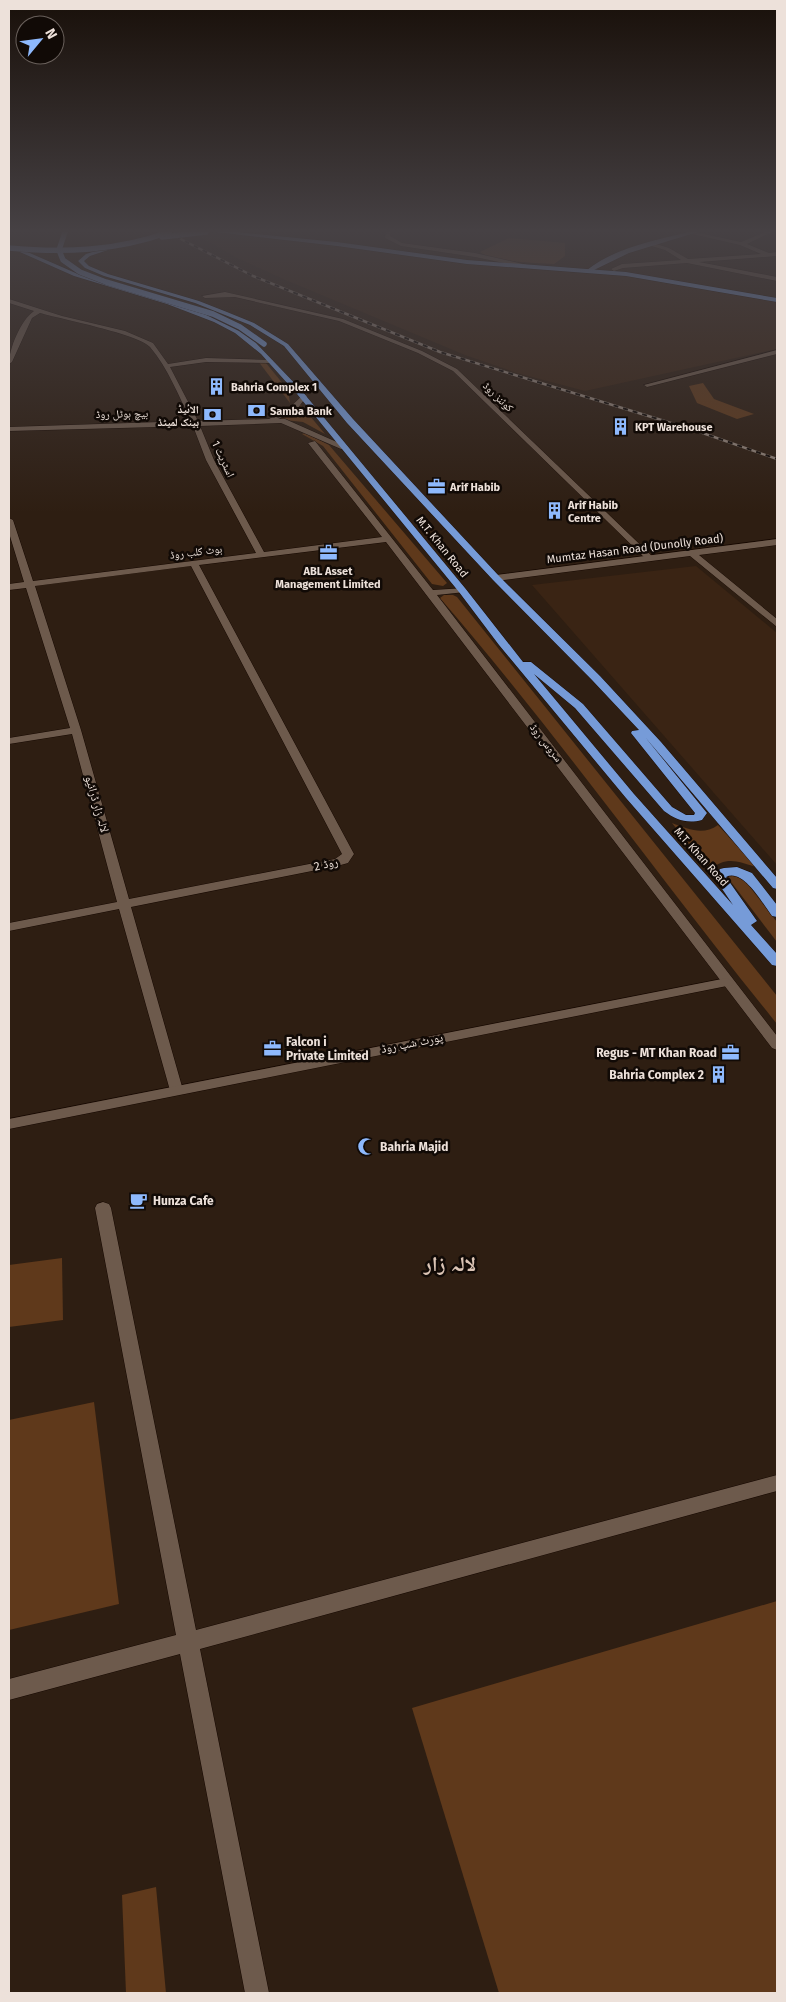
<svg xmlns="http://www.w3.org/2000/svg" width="786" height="2002" font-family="'Fira Sans','Noto Naskh Arabic',sans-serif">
  <rect width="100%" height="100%" fill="#2e1e12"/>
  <g fill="#3a2414">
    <path d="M193,233H228L374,249L467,262L601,271L774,300L777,301V349L585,391L517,373L465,355L288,281L237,258Z"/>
    <path d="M696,566L777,633V865L532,585Z"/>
  </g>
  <g fill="#5f391b">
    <path d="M509,238L565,243V256L554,264C537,263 492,262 480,252Z"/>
    <path d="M258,361L266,363L288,390L290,403Z"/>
    <path d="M703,383L714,399L754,414L737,419L697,403L689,386Z"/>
    <path d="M300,404L325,434L303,422L275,419L286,417L298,410Z"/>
    <path d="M305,433L329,445L447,583L443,586L432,584L323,446L302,434Z"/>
    <path d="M444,595H453L457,597L777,996V1024C663,883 558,735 440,598Z"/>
    <path d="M672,823C688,829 703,836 718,825L756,867C736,861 727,856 709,870Z"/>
    <path d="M730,875L743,878L777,922V942L728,878Z"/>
    <path d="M62,1258L63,1320L9,1327V1265Z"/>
    <path d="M94,1402L119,1604L9,1630V1420Z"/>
    <path d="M777,1601V1993H499L412,1708Z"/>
    <path d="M156,1887L166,1993H126L122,1895Z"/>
  </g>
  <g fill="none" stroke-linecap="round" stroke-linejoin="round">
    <defs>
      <g id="minor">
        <path d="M695,232L741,242L765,232H772L747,244L769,253L777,252V256L699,262L777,277V281L687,263L623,268L614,271L611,269L622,264L681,260L665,250L648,245L650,242L669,248L688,259L761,254L740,245L688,233Z"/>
        <path d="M225,292L343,319L422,351L457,369L655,559L648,561L453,371L418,353L339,321L235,297L205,298L202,296Z"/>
        <path d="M9,299L62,316L125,331L153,343L168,364L206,358L272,360L273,361L270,363L206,362L170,367L198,421L269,419L288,409L304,394L307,396L294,413L278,419H285L348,447L341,449L281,423L200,426L214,460L264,552L382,537L308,443L315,441L433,590L465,588V592L437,595L777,1036V1050L772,1048L386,542L199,565L354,854L348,863L337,866L131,907L183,1090L181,1094H171L119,909L9,931V923L117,902L72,734L9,744V738L70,728L26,588L9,590V584L24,582L9,533V518L13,520L33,581L256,553L206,460L193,426L9,431V427L191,421C179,397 168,368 150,347C138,334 61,319 40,313L32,318L12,362L9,364C9,348 21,320 34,311L9,303ZM191,566L342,854L335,859L129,899L81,730L35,586Z"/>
        <path d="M777,350V354L647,387L644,385Z"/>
        <path d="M103,1202L109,1204L111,1208L196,1630L777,1475V1491L200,1649L269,1993H245L180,1654L9,1700V1679L176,1635L95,1208L97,1204Z"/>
      </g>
      <g id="tertiary">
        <path d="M386,232H391L390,236L402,243L475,253L532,266L529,268L475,257L401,246L385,238Z"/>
        <path d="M777,539V545L699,555L777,619V627L690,556L496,581L492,578L496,575Z"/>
        <path d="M727,978L734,982L732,985L9,1129V1119Z"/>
      </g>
      <path id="primary" d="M689,232H698L629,253L592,271L587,270C614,248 656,240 689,232Z"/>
      <g id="trunk">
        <path d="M216,232H236L337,242L467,260L626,272L777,298V302L626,276L467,264L337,246Z"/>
        <path d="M112,246L117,247L90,256L84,261L89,266L108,274L199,301L227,312L254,323L288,344L353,419L499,576L600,676L661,742L777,878V889L773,888L645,737L707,813L702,820C687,824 676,820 664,811L575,708L534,674L634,794L733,905L714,877L720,869L724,868L737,867L752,873L777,905V917L772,916C763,904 743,868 726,877L757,921L751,925L777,954V966L772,965L626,798L499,645L459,592L297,394L261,354L235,333L214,322L167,304L74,276L13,249L16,247L78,274L196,310L239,331L256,343L302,391L465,588L523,662H531L583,704L672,807L686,815H694L695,813L631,733L632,731L639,730L592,680L493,580L347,423L284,346L250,325L195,303L104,276L85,268L78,261L86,254Z"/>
      </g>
    </defs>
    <use href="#minor" stroke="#160801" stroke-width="1"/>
    <use href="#tertiary" stroke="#160801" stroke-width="1"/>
    <use href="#primary" stroke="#160801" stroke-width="1"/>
    <use href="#trunk" stroke="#160801" stroke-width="1"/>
    <use href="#minor" fill="#6d5a4c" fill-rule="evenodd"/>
    <use href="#tertiary" fill="#6d5a4c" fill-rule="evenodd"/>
    <use href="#primary" fill="#748bb5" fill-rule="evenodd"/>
    <use href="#trunk" fill="#769bd8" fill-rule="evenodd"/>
    <defs>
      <path id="rail" d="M167,232L253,276L440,352L697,431L777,459"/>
    </defs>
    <use href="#rail" stroke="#8e8076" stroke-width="2.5"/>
    <use href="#rail" stroke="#110a06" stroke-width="2" stroke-dasharray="5" stroke-linecap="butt"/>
    <defs>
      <g id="trunk-bridge">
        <path d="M65,232L59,250L63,260L80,272L106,282L213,314L240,327L264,344"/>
        <path d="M162,237L206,232"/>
        <path d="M9,248C64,253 117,251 169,232"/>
      </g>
    </defs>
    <use href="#trunk-bridge" stroke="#160801" stroke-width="6" stroke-linecap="butt"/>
    <use href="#trunk-bridge" stroke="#769bd8" stroke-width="5.5"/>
  </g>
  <linearGradient id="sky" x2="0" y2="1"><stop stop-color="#19100a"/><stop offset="0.45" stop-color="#464144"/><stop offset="1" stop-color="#464144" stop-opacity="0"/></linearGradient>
  <rect width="786" height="513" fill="url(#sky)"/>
  <defs>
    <symbol id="building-bare" viewBox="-9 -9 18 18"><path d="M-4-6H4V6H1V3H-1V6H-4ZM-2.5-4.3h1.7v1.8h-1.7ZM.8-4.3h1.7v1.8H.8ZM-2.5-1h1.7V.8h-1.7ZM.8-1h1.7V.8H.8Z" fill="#8eb9fd" stroke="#110a06" stroke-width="2.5" paint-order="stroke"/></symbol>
    <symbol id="bank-bare" viewBox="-9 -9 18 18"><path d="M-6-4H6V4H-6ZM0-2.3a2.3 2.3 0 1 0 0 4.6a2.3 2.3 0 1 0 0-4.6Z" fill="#8eb9fd" stroke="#110a06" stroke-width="2.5" paint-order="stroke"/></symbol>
    <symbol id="office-bare" viewBox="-9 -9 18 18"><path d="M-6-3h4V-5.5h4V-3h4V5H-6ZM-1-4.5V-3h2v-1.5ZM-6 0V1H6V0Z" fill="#8eb9fd" stroke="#110a06" stroke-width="2.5" paint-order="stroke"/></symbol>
    <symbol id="mosque-bare" viewBox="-9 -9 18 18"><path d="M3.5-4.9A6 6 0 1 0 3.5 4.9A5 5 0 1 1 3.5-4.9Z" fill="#8eb9fd" stroke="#110a06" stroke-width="2.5" paint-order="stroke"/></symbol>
    <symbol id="cafe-bare" viewBox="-9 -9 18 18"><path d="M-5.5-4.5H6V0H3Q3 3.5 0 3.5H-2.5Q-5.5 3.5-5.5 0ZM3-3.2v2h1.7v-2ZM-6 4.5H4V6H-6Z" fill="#8eb9fd" stroke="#110a06" stroke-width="2.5" paint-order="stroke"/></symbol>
  </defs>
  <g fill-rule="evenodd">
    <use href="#building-bare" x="204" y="374" width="25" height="25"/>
    <use href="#bank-bare" x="244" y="398" width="25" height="25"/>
    <use href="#bank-bare" x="200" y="402" width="25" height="25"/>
    <use href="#building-bare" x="608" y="414" width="25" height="25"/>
    <use href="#office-bare" x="424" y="474" width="25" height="25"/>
    <use href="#building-bare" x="542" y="498" width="25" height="25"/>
    <use href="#office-bare" x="316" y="540" width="25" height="25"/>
    <use href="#office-bare" x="260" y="1036" width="25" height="25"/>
    <use href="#office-bare" x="718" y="1040" width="25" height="25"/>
    <use href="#building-bare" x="706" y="1062" width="25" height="25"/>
    <use href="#mosque-bare" x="354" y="1134" width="25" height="25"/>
    <use href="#cafe-bare" x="126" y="1188" width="25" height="25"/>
  </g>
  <g text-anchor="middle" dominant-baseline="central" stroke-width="5" stroke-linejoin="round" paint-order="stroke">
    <g font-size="11" font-weight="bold" fill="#ede1da" stroke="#110a06" text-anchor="start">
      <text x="231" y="387">Bahria Complex 1</text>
      <text x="199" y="409" text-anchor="end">الائیڈ<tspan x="199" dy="13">بینک لمیٹڈ</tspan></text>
      <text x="270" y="411">Samba Bank</text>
      <text x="635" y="427">KPT Warehouse</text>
      <text x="450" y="487">Arif Habib</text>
      <text x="568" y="505">Arif Habib<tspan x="568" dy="13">Centre</tspan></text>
      <text x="328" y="571" text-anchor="middle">ABL Asset<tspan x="328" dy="13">Management Limited</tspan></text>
    </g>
    <g font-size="11" fill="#ede1da" stroke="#110a06">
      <text transform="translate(498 397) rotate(44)">کوئنز روڈ</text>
      <text transform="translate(122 414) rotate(-1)">بیچ ہوٹل روڈ</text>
      <text transform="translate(223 459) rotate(65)">اسٹریٹ 1</text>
      <text transform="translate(442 547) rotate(51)">M.T. Khan Road</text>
      <text transform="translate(635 549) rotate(-7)">Mumtaz Hasan Road (Dunolly Road)</text>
      <text transform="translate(196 552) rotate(-7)">بوٹ کلب روڈ</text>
      <text transform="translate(546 743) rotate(52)">سروس روڈ</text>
      <text transform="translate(701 857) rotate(48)">M.T. Khan Road</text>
    </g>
    <g font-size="12" fill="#ede1da" stroke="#110a06">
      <text transform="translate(97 804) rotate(74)">لالہ زار ڈرائیو</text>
      <text transform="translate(326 864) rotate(-13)">روڈ 2</text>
      <text transform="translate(412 1043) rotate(-11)">پورٹ شپ روڈ</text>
    </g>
    <g font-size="12" font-weight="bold" fill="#ede1da" stroke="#110a06" text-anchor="start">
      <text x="286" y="1042">Falcon i<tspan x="286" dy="14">Private Limited</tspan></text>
      <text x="717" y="1053" text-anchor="end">Regus - MT Khan Road</text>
      <text x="704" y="1075" text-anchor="end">Bahria Complex 2</text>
      <text x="380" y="1147">Bahria Majid</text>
      <text x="153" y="1201">Hunza Cafe</text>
    </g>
    <g font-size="21" font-weight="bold" fill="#dbc4b5" stroke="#110a06">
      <text x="450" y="1264">لالہ زار</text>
    </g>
  </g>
  <rect width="786" height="2002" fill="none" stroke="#ede1da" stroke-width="20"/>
  <g transform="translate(40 40) rotate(61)"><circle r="24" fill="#110a06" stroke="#69605b"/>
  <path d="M0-4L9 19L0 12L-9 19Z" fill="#8eb9fd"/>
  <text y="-8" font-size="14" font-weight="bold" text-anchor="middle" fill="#ede1da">N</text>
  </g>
</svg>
